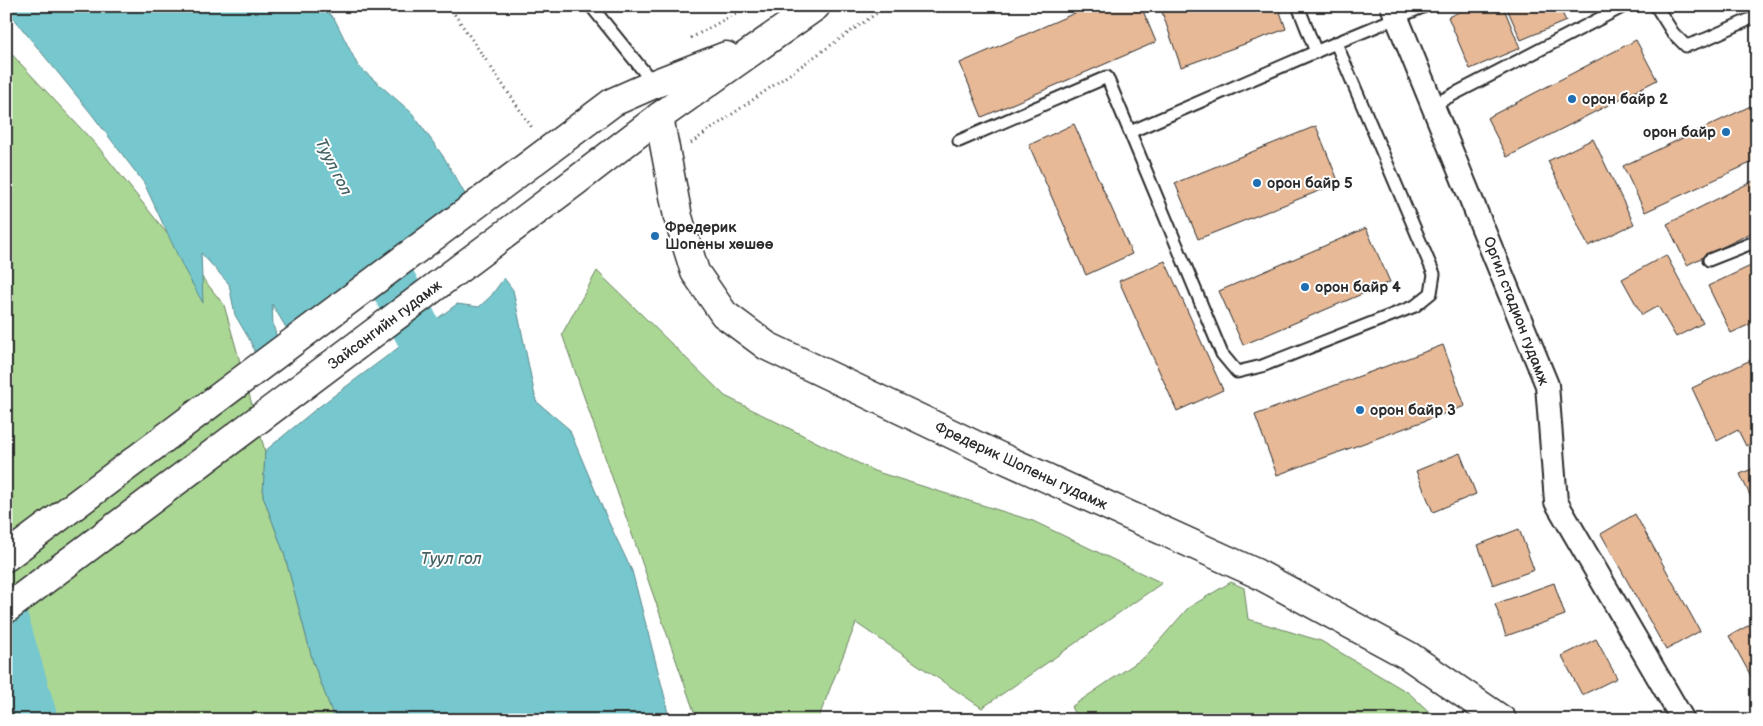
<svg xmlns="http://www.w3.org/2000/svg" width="1763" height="726" font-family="'Balsamiq Sans',sans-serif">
  <rect width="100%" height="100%" fill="#fff"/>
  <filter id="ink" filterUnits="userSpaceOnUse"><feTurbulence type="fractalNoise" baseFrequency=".02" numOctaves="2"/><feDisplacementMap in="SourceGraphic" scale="10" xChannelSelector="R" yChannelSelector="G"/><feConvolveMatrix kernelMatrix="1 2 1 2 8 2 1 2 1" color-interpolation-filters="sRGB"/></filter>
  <g filter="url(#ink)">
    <g fill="#abd795" stroke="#6b8160">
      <path d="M6,48L99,148L224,305L265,451L263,496L284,553L313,662L335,720H6Z"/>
      <path d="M597,271L725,396L874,471L1033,521L1162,583L982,708L856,623L820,714L823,720H697L562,334Z"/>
      <path d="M1231,582L1244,588L1248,619L1321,641L1409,693L1438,720H1078L1071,707L1146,656L1188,608Z"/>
    </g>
    <g fill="#77c8ce" stroke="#59898d">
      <path d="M6,6H322L335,20L358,66L412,113L445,159L475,212L297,346L272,304L273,325L283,357L260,373L252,344L235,315L229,284L201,253L203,303L184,269L144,183L90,112L6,9Z"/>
      <path d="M504,278L513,290L536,401L569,429L609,523L632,571L665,698L669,720H335L313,662L284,553L263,496L265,451L316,409L457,304L479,307L491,296Z"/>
    </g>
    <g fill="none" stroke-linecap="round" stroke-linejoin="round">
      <g stroke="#77c8ce" stroke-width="48">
        <path d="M363,225L448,390"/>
        <path d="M6,625L34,720"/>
      </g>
    </g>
    <g fill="#e7b997" stroke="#2b2b2b">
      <path d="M1091,6H1141L1156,42L982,117L960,63Z"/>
      <path d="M1180,6H1278L1286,29L1181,67L1162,12Z"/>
      <path d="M1472,6H1503L1520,48L1470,69L1448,17Z"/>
      <path d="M1506,6H1559L1566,21L1521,40Z"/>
      <path d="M1573,6H1592L1576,13Z"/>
      <path d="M1636,40L1657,80L1507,157L1487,118Z"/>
      <path d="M1757,103V160L1645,212L1623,166Z"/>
      <path d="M1074,124L1132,254L1086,275L1029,145Z"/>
      <path d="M1316,126L1339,183L1198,239L1175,183Z"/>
      <path d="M1593,139L1634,224L1588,246L1548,161Z"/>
      <path d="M1753,181L1757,188V230L1687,265L1667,224Z"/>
      <path d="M1366,228L1390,282L1243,345L1219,291Z"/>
      <path d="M1666,255L1703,323L1676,337L1658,306L1642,315L1622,279Z"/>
      <path d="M1165,261L1223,390L1177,411L1119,281Z"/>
      <path d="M1757,263V321L1731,333L1708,286Z"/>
      <path d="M1443,345L1465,406L1277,475L1255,415Z"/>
      <path d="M1757,357V440L1746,446L1738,430L1717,441L1692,388Z"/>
      <path d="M1460,453L1476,494L1433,512L1416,471Z"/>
      <path d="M1757,467V505L1755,506L1740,474Z"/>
      <path d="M1635,514L1700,631L1666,650L1601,534Z"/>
      <path d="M1519,529L1534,570L1493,585L1478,545Z"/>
      <path d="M1554,583L1565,615L1506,636L1495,604Z"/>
      <path d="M1757,621V687L1729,636Z"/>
      <path d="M1596,639L1617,678L1582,695L1562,656Z"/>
    </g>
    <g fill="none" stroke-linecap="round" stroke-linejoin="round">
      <defs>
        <g id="lane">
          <path d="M591,6L654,84"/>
          <path d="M1298,6L1316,52"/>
          <path d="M1656,6L1673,33L1686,46L1706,39L1757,16"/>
          <path d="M1336,43L1425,6"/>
          <path d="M1433,105L1624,6"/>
          <path d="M959,141L1107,77L1222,354L1237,372L1262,366L1415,306L1431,293L1434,274L1336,43L1130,132"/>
          <path d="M1709,260L1757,241"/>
        </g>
        <path id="street" d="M1392,6L1547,385L1556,502L1683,720"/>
        <path id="secondary" d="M659,117L678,217L695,272L724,314L767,346L996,455L1256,573L1409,656L1502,720"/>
        <g id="primary">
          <path d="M6,557L613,102L654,84L726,56"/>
          <path d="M6,609L576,181L659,117L816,6"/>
        </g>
      </defs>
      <use href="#lane" stroke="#2b2b2b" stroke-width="15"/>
      <use href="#street" stroke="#2b2b2b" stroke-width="26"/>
      <use href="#secondary" stroke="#2b2b2b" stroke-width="31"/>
      <use href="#primary" stroke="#2b2b2b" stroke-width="31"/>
      <g stroke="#2b2b2b" stroke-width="3" stroke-dasharray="1 4" stroke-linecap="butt">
        <path d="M449,6L533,129"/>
        <path d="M691,38L749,6"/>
        <path d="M691,143L887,6"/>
      </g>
      <use href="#lane" stroke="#fff" stroke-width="11"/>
      <use href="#street" stroke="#fff" stroke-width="22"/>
      <use href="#secondary" stroke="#fff" stroke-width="28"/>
      <use href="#primary" stroke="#fff" stroke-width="28"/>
    </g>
  </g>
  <g fill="#1f6fb2" stroke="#fff" stroke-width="2">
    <circle cx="1572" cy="99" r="5"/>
    <circle cx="1726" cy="132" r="5"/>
    <circle cx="1257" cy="183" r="5"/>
    <circle cx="655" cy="236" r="5"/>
    <circle cx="1305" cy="287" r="5"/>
    <circle cx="1360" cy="410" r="5"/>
  </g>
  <g text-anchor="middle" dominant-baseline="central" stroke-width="4" stroke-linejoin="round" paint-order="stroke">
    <g font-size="15" font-weight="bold" fill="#2b2b2b" stroke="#fff" text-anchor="start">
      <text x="1582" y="99">орон байр 2</text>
      <text x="1716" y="132" text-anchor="end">орон байр</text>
      <text x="1267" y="183">орон байр 5</text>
      <text x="665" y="227">Фредерик<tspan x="665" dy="17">Шопены хөшөө</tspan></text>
      <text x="1315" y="287">орон байр 4</text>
      <text x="1370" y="410">орон байр 3</text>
    </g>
    <g font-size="15" fill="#2b2b2b" stroke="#fff">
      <text transform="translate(1516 311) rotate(69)">Оргил стадион гудамж</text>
      <text transform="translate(385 325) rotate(-37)">Зайсангийн гудамж</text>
      <text transform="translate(1021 466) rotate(25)">Фредерик Шопены гудамж</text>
    </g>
    <g font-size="16" font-style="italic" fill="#466264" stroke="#fff">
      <text transform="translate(333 167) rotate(63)">Туул гол</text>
      <text x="451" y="559">Туул гол</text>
    </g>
  </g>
  <rect width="1763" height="726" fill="none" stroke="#fff" stroke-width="25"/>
  <rect x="12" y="12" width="1738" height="701" fill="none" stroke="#2b2b2b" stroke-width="2" filter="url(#ink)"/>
</svg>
